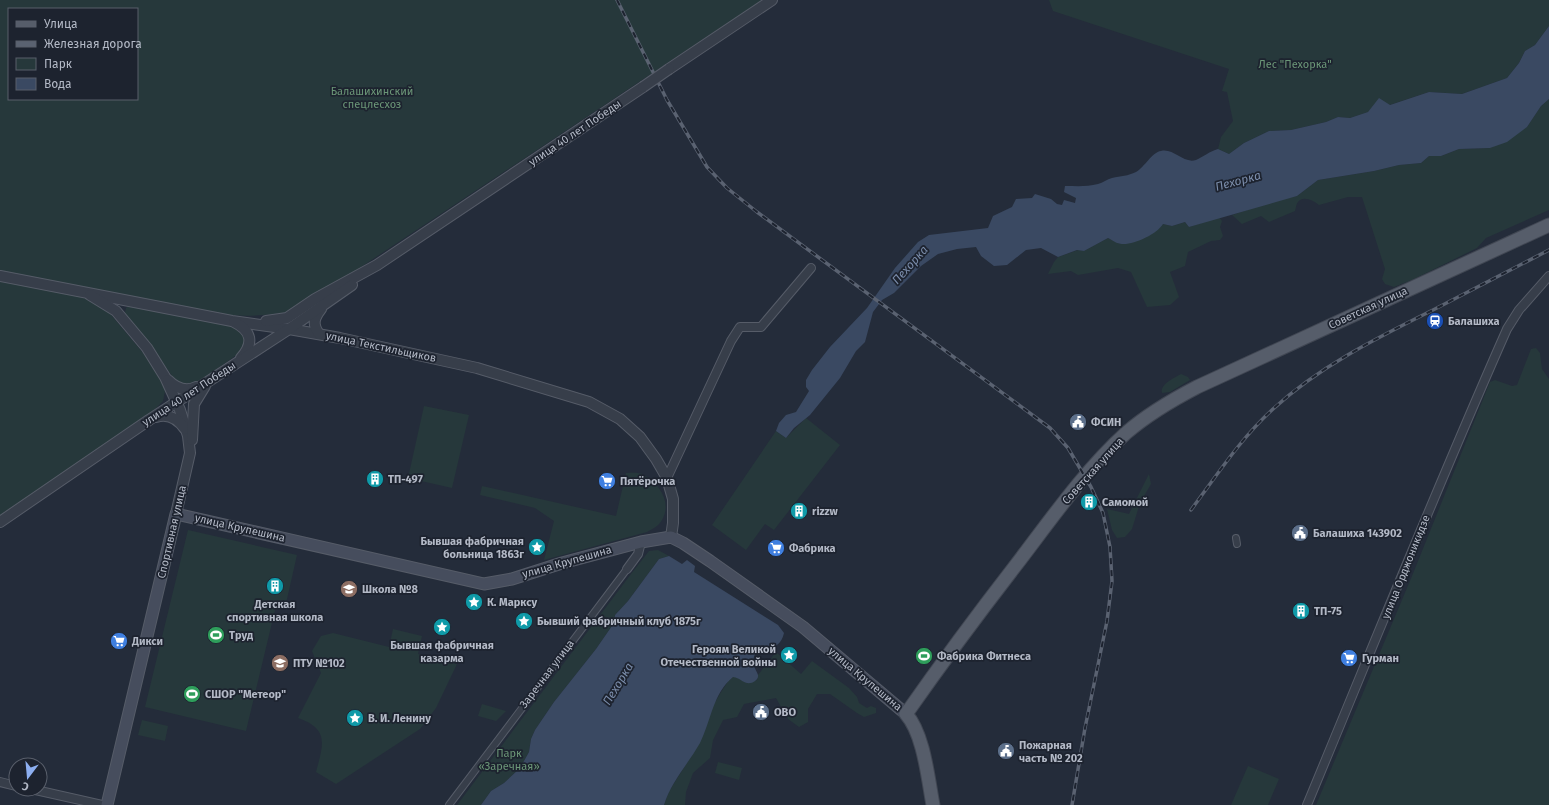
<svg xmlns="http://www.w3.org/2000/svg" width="1549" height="805" font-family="'Fira Sans',sans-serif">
  <rect width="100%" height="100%" fill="#242c3a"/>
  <g fill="#26383b" fill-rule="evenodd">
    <path d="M0,0H762L295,311C266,316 246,317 216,314L0,272ZM9,9H137V99H9Z"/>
    <path d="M1049,0H1549V26L1535,45L1525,51L1519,63L1507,78L1462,94L1429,92L1350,118L1338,117L1326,122L1291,130L1269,131L1244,143L1229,154L1218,149L1221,137L1233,121L1227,92L1222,91L1229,69L1053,11Z"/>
    <path d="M1549,99V210L1486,238L1477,248L1412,280L1394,287L1385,284L1382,279L1385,269L1362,197H1348L1319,205C1314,201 1303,195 1298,202C1296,204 1296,208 1295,211L1269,222L1261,216L1242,224L1232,215L1274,201L1297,196L1318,180L1374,171L1399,165L1421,163L1429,156H1441L1459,149L1490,148L1527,127L1541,106Z"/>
    <path d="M1219,217L1222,221L1220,227L1223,236L1220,240L1211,241L1188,252L1185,266L1170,272L1179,297L1170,305L1147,307L1131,272L1118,268L1078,275L1071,271L1048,274L1054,262L1058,257L1078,250L1084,251L1108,238L1120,244L1163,224L1172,226L1185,222L1189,227Z"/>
    <path d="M0,281L83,296L107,310L144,354L164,386L165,391L163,401L152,412L0,517Z"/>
    <path d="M130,305L236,326L247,338L241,352L198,382L193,386L178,384L152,348L125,313L126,308Z"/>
    <path d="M1536,348L1540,353L1542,369L1549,379V805H1316L1412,576L1490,382L1495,380L1512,386L1517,385L1531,349Z"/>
    <path d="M1181,374L1188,377L1190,380L1170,392L1162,393C1160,384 1174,378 1181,374Z"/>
    <path d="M424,406L469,415L452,488L408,478Z"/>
    <path d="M806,418L840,445L774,530L765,524L746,550L712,525L776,431L786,438Z"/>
    <path d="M626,473C632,473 639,472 644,475C660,484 672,503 662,520C659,526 652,529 647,532L544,560L554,521L535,508L480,495L482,486L616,516Z"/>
    <path d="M1149,474L1151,484L1140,503L1132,529L1125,537L1117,538L1112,530L1107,509L1129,514Z"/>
    <path d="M188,530L297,555L285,608L276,606L246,731L145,707Z"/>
    <path d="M658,550L669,556L659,559L628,601L615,615L614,623L596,649L554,702L535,730L531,739L529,752L520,768L504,783L491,791L481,805H457L631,574L649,551Z"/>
    <path d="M393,629L422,636L418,654L457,664L436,708L420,729L336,784L316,772C323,745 330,729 298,718L321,673L312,651L321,636L333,633L389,647Z"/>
    <path d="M776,652L801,674L812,661L849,688L857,697L859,703L867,708L871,706L876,708V713L864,717L857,713L830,694H817L808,709V722L799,727L788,719L776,698L744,704L737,717L723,720L713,740L710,758L693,773L686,792L685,805H664L669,791L685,766L715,702L728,681L733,677H739L747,683L757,680L758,675Z"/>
    <path d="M482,704L506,711L496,721L478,716Z"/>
    <path d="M142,720L168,726L165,741L138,735Z"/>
    <path d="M718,762L742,768L739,780L715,773Z"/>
    <path d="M1248,766L1279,779L1268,805H1231Z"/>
  </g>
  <g fill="#3a4962">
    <path d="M1549,26V99L1541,106L1527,127L1507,142L1490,148L1459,149L1441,156H1429L1421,163L1399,165L1374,171L1318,180L1297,196L1189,227L1185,222L1172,226L1163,224C1157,234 1134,245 1122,244C1117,244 1112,240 1108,238L1084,251L1077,250L1058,257L1041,248L1026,250L1007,265L994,266L981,256L976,247L957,249L938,254L921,266L894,293L882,300L873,312L865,342L856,351L840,378L810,415L794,428L786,438L776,431L779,423L786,415L796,412L809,391L806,387V380L812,370L830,347L867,308L895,268L918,242L929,235L988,228L993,216L1012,207L1016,199L1032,198L1035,194L1051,199L1057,204L1062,205L1064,200L1075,203L1076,198L1064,192L1065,186C1076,186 1087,187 1098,184C1103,183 1107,179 1112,178C1121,176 1128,176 1136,172C1145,167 1152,152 1161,151C1174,148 1183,164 1196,160C1203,157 1210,151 1218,149L1229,154L1244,143L1269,131L1291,130L1326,122L1338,117L1350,118L1368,112L1379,98L1390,105L1429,92L1462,94L1507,78L1519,63L1525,51L1535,45Z"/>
    <path d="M669,556L682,564L687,560L695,566L694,572L778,625L784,633C781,646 773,649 761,647C755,652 752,658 754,666C755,669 757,672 758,675C759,680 752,684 747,683C742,682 740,678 733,677C713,693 711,721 700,743C688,764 671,782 664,805H481L491,791L504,783L520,768L529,752L531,739L535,730L554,702L596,649L614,623L615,615L628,601L659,559Z"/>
  </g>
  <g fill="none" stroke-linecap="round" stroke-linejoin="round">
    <defs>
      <g id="pedestrian">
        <path d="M1236,538L1237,544"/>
        <path d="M449,805L627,569"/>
      </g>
      <g id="minor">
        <path d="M667,478L731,341L740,327H761L811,268"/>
        <path d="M627,569L638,554L641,542"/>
        <path d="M0,782L16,786"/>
        <path d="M31,789L102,805"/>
        <path d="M1307,805C1373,646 1437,487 1507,329L1519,310L1549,276"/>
      </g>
      <g id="tertiary">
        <path d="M669,69L772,0"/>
        <path d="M0,276L232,321L289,329L340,338L477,368L589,402L620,419L640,437L656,459L667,478L673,499V523L671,537"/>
        <path d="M90,295L116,311L147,348L165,377L180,410L188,436L190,453L176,514"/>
        <path d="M266,321L287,318L315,299L377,265L643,87"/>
        <path d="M234,322C252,331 254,343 241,358"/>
        <path d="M319,334C312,324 314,318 321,309"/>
        <path d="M168,380C176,388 186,392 196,387"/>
        <path d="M156,417C168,413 178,419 185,429"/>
        <path d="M192,440L194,404L205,386"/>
        <path d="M0,522L149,420L289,329L352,285"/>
      </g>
      <path id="secondary" d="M107,805L176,514L484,584L512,579L562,563L641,542L671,537L683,543L710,561L803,627L906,714"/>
      <path id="primary" d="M933,805C928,779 924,734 906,714C941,664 978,614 1016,565C1049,522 1085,470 1126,433C1148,414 1172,400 1197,387L1549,225"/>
    </defs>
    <use href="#pedestrian" stroke="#565c68" stroke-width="8"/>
    <use href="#minor" stroke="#565c68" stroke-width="10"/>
    <use href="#tertiary" stroke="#565c68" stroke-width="12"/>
    <use href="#secondary" stroke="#565c68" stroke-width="13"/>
    <use href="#primary" stroke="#414753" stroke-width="15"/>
    <use href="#pedestrian" stroke="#373e4a" stroke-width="6"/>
    <use href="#minor" stroke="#373e4a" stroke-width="8"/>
    <use href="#tertiary" stroke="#373e4a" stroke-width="10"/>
    <use href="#secondary" stroke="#464d5d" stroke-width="11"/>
    <use href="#primary" stroke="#565d6a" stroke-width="13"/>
    <defs>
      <g id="rail">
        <path d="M617,0L667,100L707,167L727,188L757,212L1050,428L1068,448L1091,487L1103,513L1110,547L1112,581L1107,621L1085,728L1072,805"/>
        <path d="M1191,510C1217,475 1241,438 1273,409C1320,366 1377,338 1433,310C1472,290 1510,270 1549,250"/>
      </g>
    </defs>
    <use href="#rail" stroke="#5a6271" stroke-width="3.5"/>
    <use href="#rail" stroke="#1d232f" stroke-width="2" stroke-dasharray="6" stroke-linecap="butt"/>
    <defs>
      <path id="tertiary-bridge" d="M643,87L669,69"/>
    </defs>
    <use href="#tertiary-bridge" stroke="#565c68" stroke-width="12" stroke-linecap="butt"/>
    <use href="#tertiary-bridge" stroke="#373e4a" stroke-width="10"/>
  </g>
  <defs>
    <symbol id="station-disc" viewBox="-11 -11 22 22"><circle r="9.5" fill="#1a4fb4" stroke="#1d232f"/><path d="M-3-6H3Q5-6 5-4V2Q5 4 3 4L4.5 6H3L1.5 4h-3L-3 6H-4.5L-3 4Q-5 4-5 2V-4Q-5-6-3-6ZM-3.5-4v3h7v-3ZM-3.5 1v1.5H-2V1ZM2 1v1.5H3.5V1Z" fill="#fff"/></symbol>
    <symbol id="civic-disc" viewBox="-11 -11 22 22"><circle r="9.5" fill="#5c6f8a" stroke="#1d232f"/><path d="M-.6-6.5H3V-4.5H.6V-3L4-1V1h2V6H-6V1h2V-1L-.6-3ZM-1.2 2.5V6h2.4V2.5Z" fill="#fff"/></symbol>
    <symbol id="building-disc" viewBox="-11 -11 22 22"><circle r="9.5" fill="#0f9aa8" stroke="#1d232f"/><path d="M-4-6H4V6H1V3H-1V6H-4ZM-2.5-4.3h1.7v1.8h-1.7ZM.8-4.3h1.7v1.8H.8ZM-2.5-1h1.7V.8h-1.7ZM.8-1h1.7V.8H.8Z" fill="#fff"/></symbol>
    <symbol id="supermarket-disc" viewBox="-11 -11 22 22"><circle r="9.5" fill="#3f7fe0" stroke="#1d232f"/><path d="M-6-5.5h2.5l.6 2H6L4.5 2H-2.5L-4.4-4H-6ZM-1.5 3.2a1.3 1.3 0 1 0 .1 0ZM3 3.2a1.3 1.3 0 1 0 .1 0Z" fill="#fff"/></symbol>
    <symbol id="sight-disc" viewBox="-11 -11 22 22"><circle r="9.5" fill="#0f9aa8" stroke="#1d232f"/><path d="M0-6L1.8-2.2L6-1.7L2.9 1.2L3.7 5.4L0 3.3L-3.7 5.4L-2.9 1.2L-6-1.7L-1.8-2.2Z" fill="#fff"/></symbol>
    <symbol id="school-disc" viewBox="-11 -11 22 22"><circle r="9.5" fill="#8d6e63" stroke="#1d232f"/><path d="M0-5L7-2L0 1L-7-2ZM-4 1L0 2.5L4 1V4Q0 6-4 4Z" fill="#fff"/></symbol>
    <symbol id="stadium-disc" viewBox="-11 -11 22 22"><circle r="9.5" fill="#2e9e5b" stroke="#1d232f"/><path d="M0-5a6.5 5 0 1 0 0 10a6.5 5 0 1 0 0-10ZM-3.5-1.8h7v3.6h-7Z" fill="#fff"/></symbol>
    <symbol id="university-disc" viewBox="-11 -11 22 22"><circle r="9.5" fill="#8d6e63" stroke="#1d232f"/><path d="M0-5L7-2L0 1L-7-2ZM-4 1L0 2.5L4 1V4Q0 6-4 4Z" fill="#fff"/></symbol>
  </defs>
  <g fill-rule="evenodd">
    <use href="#station-disc" x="1425" y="311" width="20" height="20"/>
    <use href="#civic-disc" x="1068" y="412" width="20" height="20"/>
    <use href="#building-disc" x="365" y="469" width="20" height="20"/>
    <use href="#supermarket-disc" x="597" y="471" width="20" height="20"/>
    <use href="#building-disc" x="1079" y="492" width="20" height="20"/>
    <use href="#building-disc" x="789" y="501" width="20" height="20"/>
    <use href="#civic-disc" x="1290" y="523" width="20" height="20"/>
    <use href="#sight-disc" x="527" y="537" width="20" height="20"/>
    <use href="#supermarket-disc" x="766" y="538" width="20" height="20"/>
    <use href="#building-disc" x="265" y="576" width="20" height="20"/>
    <use href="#school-disc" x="339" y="579" width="20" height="20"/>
    <use href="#sight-disc" x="464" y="592" width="20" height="20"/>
    <use href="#building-disc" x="1291" y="601" width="20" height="20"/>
    <use href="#sight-disc" x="514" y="611" width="20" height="20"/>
    <use href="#sight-disc" x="432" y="617" width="20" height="20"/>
    <use href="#stadium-disc" x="206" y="625" width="20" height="20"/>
    <use href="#supermarket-disc" x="109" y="631" width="20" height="20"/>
    <use href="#sight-disc" x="779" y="645" width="20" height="20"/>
    <use href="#stadium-disc" x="914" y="646" width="20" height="20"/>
    <use href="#supermarket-disc" x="1339" y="648" width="20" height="20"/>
    <use href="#university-disc" x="270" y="653" width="20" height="20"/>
    <use href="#stadium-disc" x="182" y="684" width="20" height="20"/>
    <use href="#civic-disc" x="751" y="702" width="20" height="20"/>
    <use href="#sight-disc" x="345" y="708" width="20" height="20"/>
    <use href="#civic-disc" x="996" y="741" width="20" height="20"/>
  </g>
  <g text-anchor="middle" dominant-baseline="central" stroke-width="3.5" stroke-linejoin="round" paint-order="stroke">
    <g font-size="11" fill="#6b9677" stroke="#1d232f">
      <text x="1295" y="64">Лес "Пехорка"</text>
      <text x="372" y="91">Балашихинский<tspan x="372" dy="13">спецлесхоз</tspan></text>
      <text x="509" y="753">Парк<tspan x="509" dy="13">«Заречная»</tspan></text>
    </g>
    <g font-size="11" fill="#b3b9c6" stroke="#1d232f">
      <text transform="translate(575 133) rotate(-34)">улица 40 лет Победы</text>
      <text transform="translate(1368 308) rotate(-25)">Советская улица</text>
      <text transform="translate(381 347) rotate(12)">улица Текстильщиков</text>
      <text transform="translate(189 394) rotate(-33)">улица 40 лет Победы</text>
      <text transform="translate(1093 471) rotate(-48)">Советская улица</text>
      <text transform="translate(240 528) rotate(13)">улица Крупешина</text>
      <text transform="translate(172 532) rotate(-77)">Спортивная улица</text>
      <text transform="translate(567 562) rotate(-16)">улица Крупешина</text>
      <text transform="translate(1406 567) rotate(-68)">улица Орджоникидзе</text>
      <text transform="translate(547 674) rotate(-53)">Заречная улица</text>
      <text transform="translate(865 679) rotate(40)">улица Крупешина</text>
    </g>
    <g font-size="11" font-weight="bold" fill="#b3b9c6" stroke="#1d232f" text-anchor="start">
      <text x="1448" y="321">Балашиха</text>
      <text x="1091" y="422">ФСИН</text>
      <text x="388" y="479">ТП-497</text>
      <text x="620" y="481">Пятёрочка</text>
      <text x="1102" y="502">Самомой</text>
      <text x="812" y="511">rizzw</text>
      <text x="1313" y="533">Балашиха 143902</text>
      <text x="524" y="541" text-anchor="end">Бывшая фабричная<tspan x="524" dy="13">больница 1863г</tspan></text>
      <text x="789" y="548">Фабрика</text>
      <text x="362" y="589">Школа №8</text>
      <text x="487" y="602">К. Марксу</text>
      <text x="275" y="604" text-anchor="middle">Детская<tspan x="275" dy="13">спортивная школа</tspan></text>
      <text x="1314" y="611">ТП-75</text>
      <text x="537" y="621">Бывший фабричный клуб 1875г</text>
      <text x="229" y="635">Труд</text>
      <text x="132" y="641">Дикси</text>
      <text x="442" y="645" text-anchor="middle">Бывшая фабричная<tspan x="442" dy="13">казарма</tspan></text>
      <text x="776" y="649" text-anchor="end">Героям Великой<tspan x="776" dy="13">Отечественной войны</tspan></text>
      <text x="937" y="656">Фабрика Фитнеса</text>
      <text x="1362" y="658">Гурман</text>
      <text x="293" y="663">ПТУ №102</text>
      <text x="205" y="694">СШОР "Метеор"</text>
      <text x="774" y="712">ОВО</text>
      <text x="368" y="718">В. И. Ленину</text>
      <text x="1019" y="745">Пожарная<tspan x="1019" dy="13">часть № 202</tspan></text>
    </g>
    <g font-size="12" font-style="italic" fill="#7c8eac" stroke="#1d232f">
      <text transform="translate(1238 181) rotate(-15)">Пехорка</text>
      <text transform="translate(910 265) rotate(-48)">Пехорка</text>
      <text transform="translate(618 684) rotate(-59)">Пехорка</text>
    </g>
  </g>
  <rect x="8" y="8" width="130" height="92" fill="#1d232f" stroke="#595f6b"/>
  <rect x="16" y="21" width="20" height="6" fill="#565d6a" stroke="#595f6b"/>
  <text x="44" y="28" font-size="12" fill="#b3b9c6">Улица</text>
  <rect x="16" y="41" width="20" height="6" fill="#5a6271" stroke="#595f6b"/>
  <text x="44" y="48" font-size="12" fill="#b3b9c6">Железная дорога</text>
  <rect x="16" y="58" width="20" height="12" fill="#26383b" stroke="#595f6b"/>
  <text x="44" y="68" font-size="12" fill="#b3b9c6">Парк</text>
  <rect x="16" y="78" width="20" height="12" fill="#3a4962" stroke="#595f6b"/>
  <text x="44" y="88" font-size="12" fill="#b3b9c6">Вода</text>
  <g transform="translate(28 777) rotate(196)"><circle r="19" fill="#1d232f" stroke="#595f6b"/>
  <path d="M0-3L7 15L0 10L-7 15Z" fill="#8daff1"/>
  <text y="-6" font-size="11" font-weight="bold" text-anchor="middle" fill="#b3b9c6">С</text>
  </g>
</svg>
